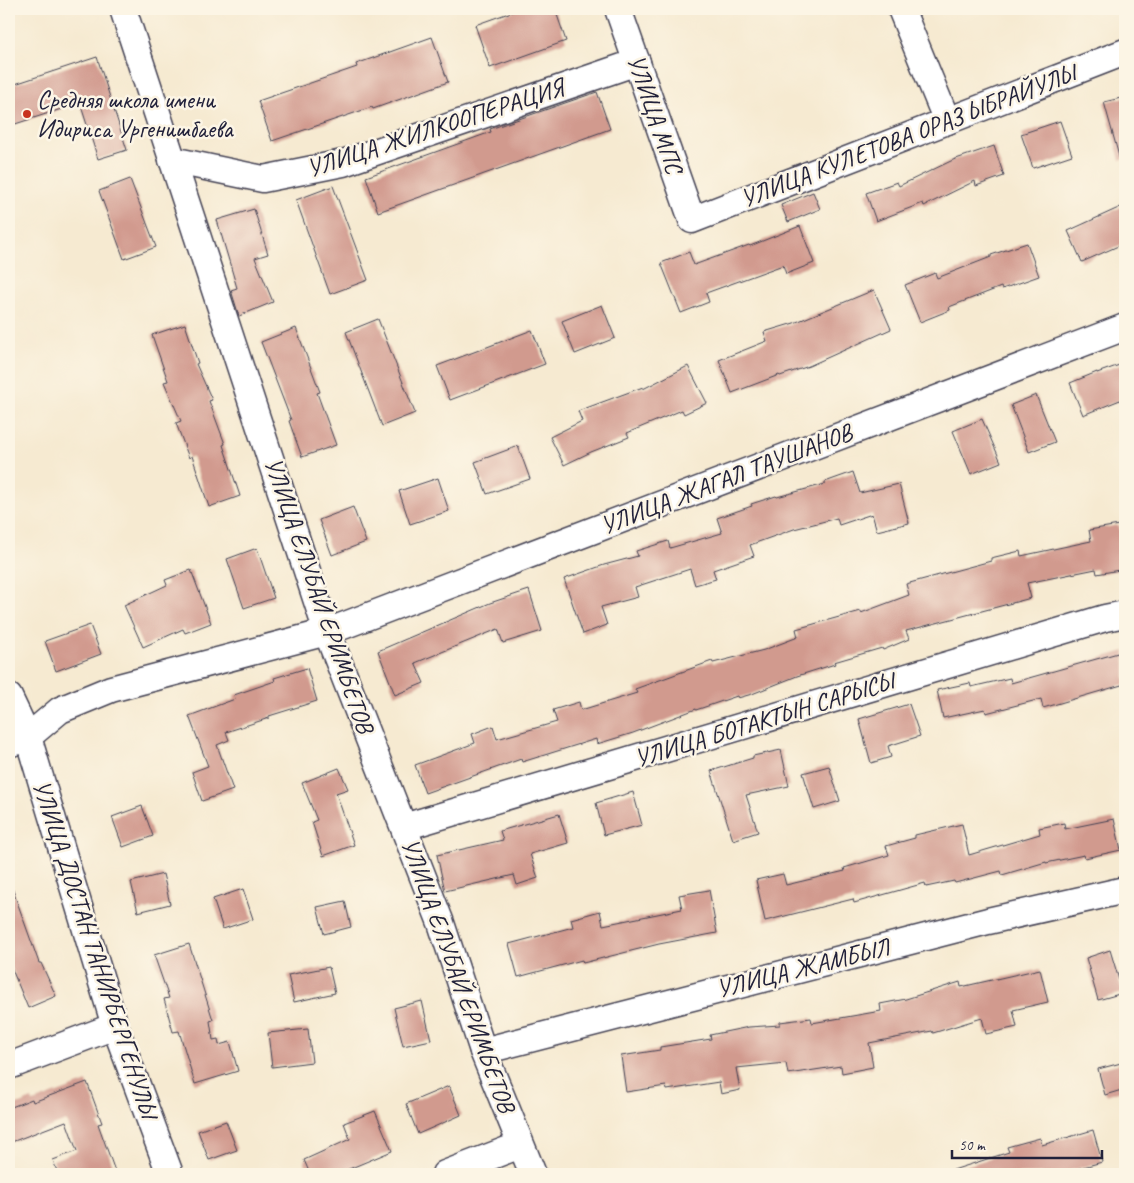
<svg xmlns="http://www.w3.org/2000/svg" width="1134" height="1183" font-family="Caveat,sans-serif">
  <rect width="100%" height="100%" fill="#fcf5e5"/>
  <filter id="ink" filterUnits="userSpaceOnUse"><feTurbulence type="fractalNoise" baseFrequency=".02" numOctaves="2"/><feDisplacementMap in="SourceGraphic" scale="10" xChannelSelector="R" yChannelSelector="G"/><feConvolveMatrix kernelMatrix="1 2 1 2 8 2 1 2 1" color-interpolation-filters="sRGB"/></filter>
  <filter id="wash" filterUnits="userSpaceOnUse"><feTurbulence type="fractalNoise" baseFrequency=".0096" numOctaves="4" result="noise"/><feDisplacementMap in="SourceGraphic" scale="20" xChannelSelector="R" yChannelSelector="G"/><feGaussianBlur stdDeviation="1.12" result="paint"/><feColorMatrix in="noise" values="0 0 0 0 0 0 0 0 0 0 0 0 0 0 0 0 0 1.4 0 .05"/><feComposite in="paint" operator="in"/></filter>
  <g filter="url(#wash)">
    <rect width="100%" height="100%" fill="#f6ead1"/>
    <g id="blocks">
      <g fill="#d19a8e">
        <path d="M520,9H555L566,41L490,68L475,25Z"/>
        <path d="M432,37L448,82L373,109L372,107L272,141L258,101L357,67L356,64Z"/>
        <path d="M97,57L127,150L98,159L80,103L9,126V86Z"/>
        <path d="M597,92L610,129L378,212L366,177L491,132L490,129Z"/>
        <path d="M1125,97V159L1120,160L1104,102Z"/>
        <path d="M1060,121L1072,155L1033,168L1021,134Z"/>
        <path d="M994,146L1004,176L976,186L975,181L924,206L923,203L876,221L866,193L897,182L899,186L953,160Z"/>
        <path d="M130,179L156,247L124,259L99,191Z"/>
        <path d="M333,186L368,280L330,294L296,200Z"/>
        <path d="M813,192L820,209L788,222L781,205Z"/>
        <path d="M1125,205V243L1082,262L1068,231Z"/>
        <path d="M254,209L268,254L255,258L273,302L239,316L231,290L237,288L217,220Z"/>
        <path d="M800,226L814,263L786,274L783,265L706,293L709,302L681,313L661,263L689,252L694,265L749,245L750,246Z"/>
        <path d="M1027,243L1039,276L1002,289L1001,287L949,307L950,310L920,322L905,285L935,273L937,278L991,257V255Z"/>
        <path d="M874,290L891,329L809,366L780,376L779,375L732,393L719,360L767,341L764,332L794,323Z"/>
        <path d="M602,305L615,338L575,354L562,321Z"/>
        <path d="M378,319L415,413L382,426L346,332Z"/>
        <path d="M185,324L198,363L196,364L212,400L209,401L225,444L223,445L240,496L209,507L192,456L189,458L176,423L181,421L164,382L168,381L152,335Z"/>
        <path d="M296,328L320,392L317,393L336,445L302,457L289,421L291,420L261,342Z"/>
        <path d="M532,330L545,364L450,400L437,366Z"/>
        <path d="M1125,363V398L1083,415L1070,383L1097,372V373Z"/>
        <path d="M688,366L707,403L684,414L682,410L627,433L629,437L591,452L564,465L550,437L582,421L578,411L643,387V389Z"/>
        <path d="M1036,395L1055,442L1029,452L1011,405Z"/>
        <path d="M982,419L1001,462L971,474L953,431Z"/>
        <path d="M518,446L530,479L487,494L475,462Z"/>
        <path d="M853,472L860,493L899,484L909,523L877,531L872,514L839,525L837,518L794,529L750,545L754,556L713,570L716,579L695,585L690,569L635,587L638,597L601,607L607,625L583,634L564,579L604,565L638,556L636,551L668,541L670,548L722,533L717,518L752,506L751,504L776,496L777,497L825,484V482Z"/>
        <path d="M438,478L449,511L410,524L399,491Z"/>
        <path d="M353,507L366,542L332,555L319,520Z"/>
        <path d="M1119,525L1125,560V569L1097,574L1096,569L1027,583L1031,598L906,631L909,639L883,650L882,648L834,662L835,664L797,676L752,694L738,698L737,696L696,710V709L633,733L597,744L596,739L522,762L521,759L425,793L415,765L475,743L472,734L493,726L497,739L557,722L553,710L579,702L581,710L637,693L635,689L712,661L713,663L764,650L798,637L796,629L861,611V613L909,595L906,584L991,561V558L1020,551L1021,556L1091,541L1089,530Z"/>
        <path d="M257,548L274,598L244,608L227,559Z"/>
        <path d="M191,570L211,623L185,633L183,629L143,647L124,605L167,585L165,580Z"/>
        <path d="M529,590L542,631L503,643L498,629L415,663L424,683L395,695L378,651L490,603Z"/>
        <path d="M90,625L101,654L56,671L45,641Z"/>
        <path d="M1125,651V684L1043,708L1041,699L986,713L985,709L943,718L937,690L970,683L971,687L1010,678L1011,683Z"/>
        <path d="M307,668L317,701L269,716V718L226,732L229,740L217,745L233,790L202,801L192,772L208,766L189,716L235,699L234,695L275,681L274,678Z"/>
        <path d="M909,704L920,736L888,746L891,757L871,763L859,719Z"/>
        <path d="M781,750L789,786L746,795L758,832L733,840L711,771L753,758V756Z"/>
        <path d="M829,766L840,801L814,809L803,773Z"/>
        <path d="M339,768L348,789L336,793L354,845L323,856L312,822L317,820L302,783Z"/>
        <path d="M633,792L642,825L604,835L596,803Z"/>
        <path d="M142,806L153,836L123,847L112,817Z"/>
        <path d="M559,814L568,843L530,854L538,878L517,885L514,875L445,891L437,855L503,840L500,831Z"/>
        <path d="M1114,819L1121,850L1085,858L1084,855L1046,863V862L1002,875L1001,871L955,883L954,881L926,887L925,883L854,903L853,899L765,921L756,880L783,874L786,885L845,871L844,868L889,855L886,846L915,838V835L962,824L969,855L1040,834L1039,828L1064,823L1065,829Z"/>
        <path d="M163,874L170,904L138,912L131,882Z"/>
        <path d="M11,885L39,963H41L56,996L28,1008L9,962V886Z"/>
        <path d="M243,889L253,919L223,929L213,899Z"/>
        <path d="M709,890L717,933L659,944L583,963L582,960L518,977L509,944L573,927L571,919L600,911L603,925L682,909L679,895Z"/>
        <path d="M345,901L351,927L324,934L317,907Z"/>
        <path d="M189,944L213,1020L210,1021L213,1040L218,1039L219,1045L230,1042L238,1071L195,1084L179,1031L173,1032L164,999L169,998L154,955Z"/>
        <path d="M1110,950L1123,993L1098,1000L1086,958Z"/>
        <path d="M329,967L335,993L294,1002L288,975Z"/>
        <path d="M1040,969L1048,1002L1013,1010L1017,1027L986,1034L982,1018L933,1033L932,1031L869,1043L873,1067L842,1073L841,1066L788,1074L786,1063L736,1068L740,1090L721,1094L719,1082L667,1090L666,1086L626,1092L621,1056L660,1050V1047L711,1039L710,1035L749,1027L780,1025V1022L811,1018L812,1023L881,1011L880,1004L906,999L960,982L961,987Z"/>
        <path d="M422,1001L431,1040L403,1046L394,1008Z"/>
        <path d="M308,1029L312,1062L272,1067L268,1033Z"/>
        <path d="M1125,1062V1089L1105,1095L1098,1069Z"/>
        <path d="M87,1082L102,1123L98,1124L116,1174H58L53,1160L77,1151L66,1121L9,1143V1108L32,1099L33,1102Z"/>
        <path d="M449,1086L461,1115L418,1134L406,1104Z"/>
        <path d="M375,1111L392,1151L337,1174H310L304,1160L350,1139L344,1123Z"/>
        <path d="M226,1121L237,1150L209,1160L198,1131Z"/>
        <path d="M1093,1130L1102,1162L1058,1174H950V1171L1009,1152L1007,1147L1040,1138L1042,1145Z"/>
      </g>
    </g>
  </g>
  <g filter="url(#ink)">
    <use href="#blocks" fill-opacity="0" stroke="#424052" stroke-width="1"/>
    <g fill="none" stroke-linecap="round" stroke-linejoin="round">
      <defs>
        <g id="minor">
          <path d="M123,9L327,632L441,923L483,1051L533,1174"/>
          <path d="M618,9L692,220L1125,52"/>
          <path d="M901,9L947,121"/>
          <path d="M172,160L263,179L343,163L637,62"/>
          <path d="M9,697L28,737L115,1026L170,1174"/>
          <path d="M9,744L28,737L60,710L111,689L327,632L1125,327"/>
          <path d="M404,827L1105,618L1125,614"/>
          <path d="M483,1051L988,921L1125,890"/>
          <path d="M9,1066L115,1026"/>
          <path d="M445,1174L520,1145"/>
        </g>
      </defs>
      <use href="#minor" stroke="#424052" stroke-width="29"/>
      <use href="#minor" stroke="#fff" stroke-width="26"/>
    </g>
  </g>
  <circle fill="#c8321e" stroke="#fcf5e5" stroke-width="2" cx="27" cy="114" r="5"/>
  <g text-anchor="middle" dominant-baseline="central" stroke-width="5" stroke-linejoin="round" paint-order="stroke">
    <g font-size="25" fill="#22223b" stroke="#fcf5e5" text-anchor="start">
      <text x="37" y="100">Средняя школа имени<tspan x="37" dy="29">Идириса Ургенишбаева</tspan></text>
    </g>
    <g font-size="25" fill="#22223b" stroke="#fcf5e5">
      <text transform="translate(655 114) rotate(71)">УЛИЦА МПС</text>
      <text transform="translate(435 128) rotate(-18)">УЛИЦА ЖИЛКООПЕРАЦИЯ</text>
      <text transform="translate(908 136) rotate(-21)">УЛИЦА КУЛЕТОВА ОРАЗ ЫБРАЙУЛЫ</text>
      <text transform="translate(726 479) rotate(-21)">УЛИЦА ЖАГАЛ ТАУШАНОВ</text>
      <text transform="translate(319 595) rotate(71)">УЛИЦА ЕЛУБАЙ ЕРИМБЕТОВ</text>
      <text transform="translate(764 720) rotate(-17)">УЛИЦА БОТАКТЫН САРЫСЫ</text>
      <text transform="translate(95 949) rotate(72)">УЛИЦА ДОСТАН ТАНИРБЕРГЕНУЛЫ</text>
      <text transform="translate(803 968) rotate(-14)">УЛИЦА ЖАМБЫЛ</text>
      <text transform="translate(458 975) rotate(70)">УЛИЦА ЕЛУБАЙ ЕРИМБЕТОВ</text>
    </g>
  </g>
  <rect width="1134" height="1183" fill="none" stroke="#fcf5e5" stroke-width="30"/>
  <path d="M952 1150v8h150v-8" fill="none" stroke="#22223b" stroke-width="2.5"/>
  <text x="959" y="1150" font-size="15" fill="#22223b" stroke="#fcf5e5" stroke-width="4" paint-order="stroke">50 m</text>
</svg>
